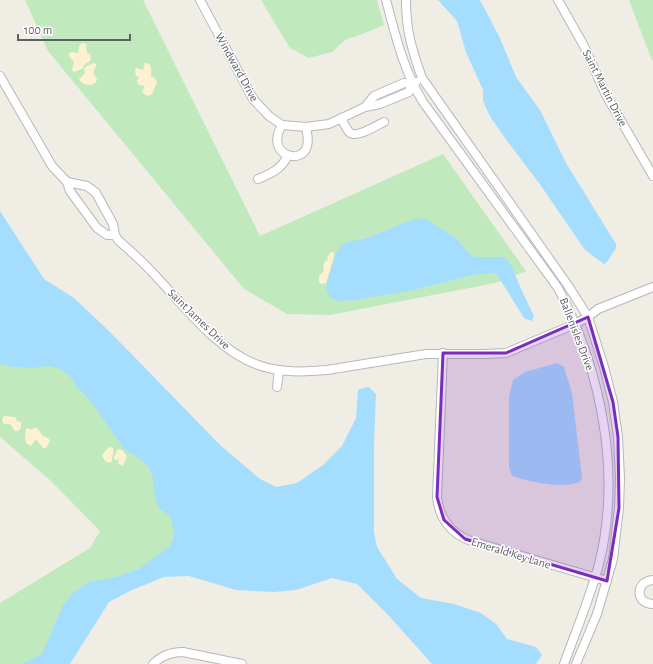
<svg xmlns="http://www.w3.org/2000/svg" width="653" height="664" font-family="'Alegreya Sans',sans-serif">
  <rect width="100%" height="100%" fill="#f0ede4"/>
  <g fill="#c0eabe">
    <path d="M25,0H143L260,236L443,154L526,271L495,283L330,315L287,314L244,289L48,51Z"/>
    <path d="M261,0H377L384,25L360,35L345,40L332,52L309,58L290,48Z"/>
    <path d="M629,0H653V61L651,58Z"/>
    <path d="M0,343L70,361L304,546L174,558L99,594L52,664H0V603L90,548L100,531L51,481L0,437Z"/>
  </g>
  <g fill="#fef1d1">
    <path d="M83,43L86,44L87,53L90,54L91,60L84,65L82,69L74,72L72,70L74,62L69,56V53L72,52L78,53C79,49 78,45 83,43Z"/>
    <path d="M93,63L96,64V66L93,73L97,79L96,82C91,87 82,85 79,79L85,73L84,68Z"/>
    <path d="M145,63C153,63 151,71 151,77H154L157,82L152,94L147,96L142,92L145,86L139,85L137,81L139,77L136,76L135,70L136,68L143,70Z"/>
    <path d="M332,252L334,253V257L326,283L322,284L319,282V276L324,271L323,267L325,261L328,260L327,258L330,253Z"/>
    <path d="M5,416L15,417L17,421L21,422V428L18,431H15L10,424H4L2,421L3,417Z"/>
    <path d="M28,428L31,430L34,428H37L43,436L48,438L50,441L46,448H43L36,439L31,446L26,443L25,435L26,429Z"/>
    <path d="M109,447L113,448C114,452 112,456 112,461L110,463L105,461L102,455Z"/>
    <path d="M118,449L122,450L127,456L123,466L118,464L119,459L116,460L114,459V457Z"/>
  </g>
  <g fill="#a5ddff">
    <path d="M438,0H479L481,2L499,36L516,77L540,110L566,163L616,244V248L606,263L604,264L585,250L539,183L508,142L491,118L486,108L483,100V90L466,52L457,21Z"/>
    <path d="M0,211L44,279L74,298L110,332L220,445L260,479L276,487L297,483L323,465L342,446L356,418L358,390L363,388L369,387L376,394L374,445V532L377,547L389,566L397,579L421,598L454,604L481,613L496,624L507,639L536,647L542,655L536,664H432L389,616L357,584L332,578L296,590L274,592L236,590L189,576L164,577L132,590L109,602L70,664H22L42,654L63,605L72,594L87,583L116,577L139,569L170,546L174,537L172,522L170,516L160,509L156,501L152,475L148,466L140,459L124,449L89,399L77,387L69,375L60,369L48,366L32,368L14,367L0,364Z"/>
    <path d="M424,218L455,237L468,252L474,257H505L512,267L521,289L534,316L532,321L524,318L496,273L472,275L414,290L354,300L338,301L330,298L326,288C328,278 334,255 340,247C346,239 354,242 363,239C384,233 401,221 424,218Z"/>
    <path d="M557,363L564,367L572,393L582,478L580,482C561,489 531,482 512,476L509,467V396L513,380L525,372Z"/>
  </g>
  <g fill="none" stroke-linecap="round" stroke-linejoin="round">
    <defs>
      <g id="street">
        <path d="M200,0L253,99L269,116L282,125L306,127L329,124L365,107L380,104L409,92L412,84"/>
        <path d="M386,0C396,37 403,69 423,102L558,288C601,370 622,472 599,564C590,598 576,631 564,664"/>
        <path d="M406,0C406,31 412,50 422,78L569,287L588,317L604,367L613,402L618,437L620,478L619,508L613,559L597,614L576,664"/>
        <path d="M558,0L584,46L606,95L653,176"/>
        <path d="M0,76L52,166L67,182L70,191L97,228L107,235H115"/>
        <path d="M365,107L374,96L404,83L412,84L416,82"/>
        <path d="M341,118C343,122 346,128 349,132C355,139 376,126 384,122"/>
        <path d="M282,125C264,155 302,166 307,146C309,139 307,133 306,127"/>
        <path d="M258,179C272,173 282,169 288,155"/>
        <path d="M67,182L87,186L96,193L113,224L115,235L118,240C129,250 141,260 151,271C182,303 216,350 258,365C280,373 304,372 327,370L426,354H484L506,353L575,324L588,317L598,309L653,287"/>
        <path d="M443,353L437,497C439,518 451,534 471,541L607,581"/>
        <path d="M277,387L279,370"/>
        <path d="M653,580C635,581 635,604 653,604"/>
        <path d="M153,664C161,656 172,652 183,652L242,664"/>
      </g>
    </defs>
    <use href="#street" stroke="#b5b8bc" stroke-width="10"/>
    <use href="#street" stroke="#fff" stroke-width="8"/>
  </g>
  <path fill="#7b2cbf" fill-opacity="0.2" stroke="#7b2cbf" stroke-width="3" stroke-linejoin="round" d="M588,317L613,402L618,437L619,508L607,581L465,539L444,520L437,497L443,353H506Z"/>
  <g text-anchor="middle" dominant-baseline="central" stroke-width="3" stroke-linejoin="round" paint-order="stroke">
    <g font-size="12" fill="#5c6166" stroke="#fff">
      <text transform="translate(237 67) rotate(61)">Windward Drive</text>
      <text transform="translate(605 88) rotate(63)">Saint Martin Drive</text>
      <text transform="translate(199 319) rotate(44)">Saint James Drive</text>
      <text transform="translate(577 334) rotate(69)">Ballenisles Drive</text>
      <text transform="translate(511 553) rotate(17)">Emerald Key Lane</text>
    </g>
  </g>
  <path d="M18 34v6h112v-6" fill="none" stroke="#5c6166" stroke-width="2"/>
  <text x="24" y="34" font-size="12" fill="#5c6166" stroke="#ffffff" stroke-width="3" paint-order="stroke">100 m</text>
</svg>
